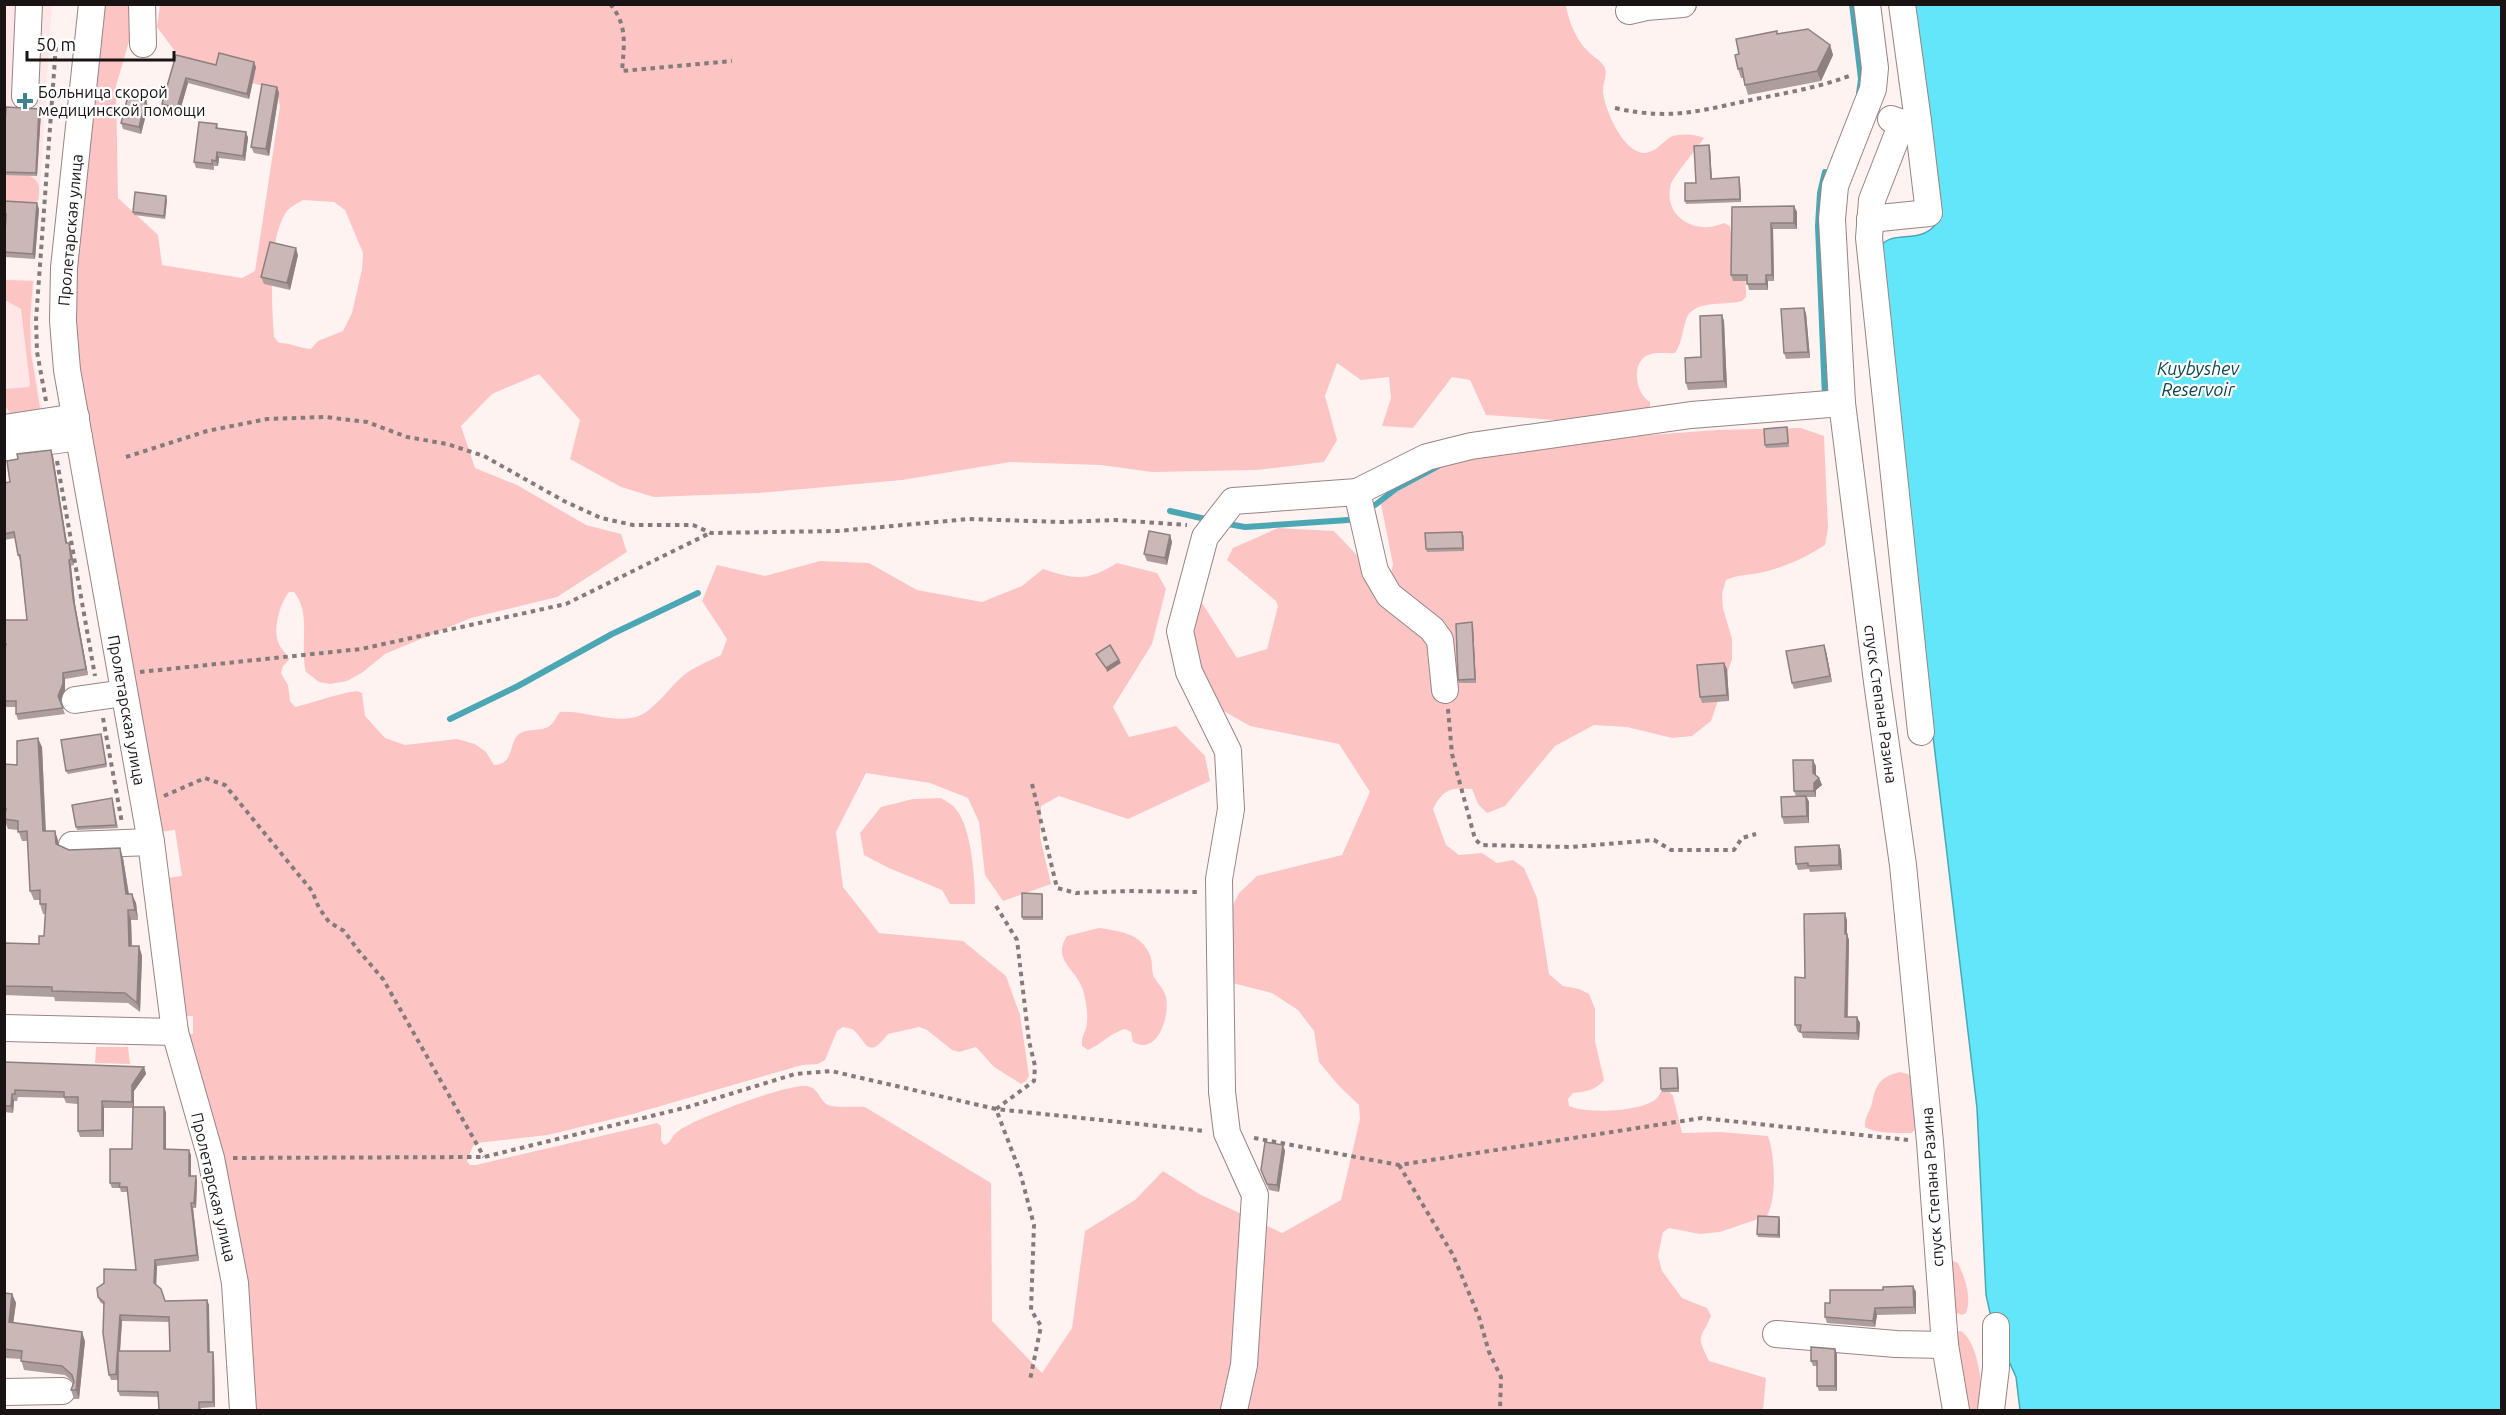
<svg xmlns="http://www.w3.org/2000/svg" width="2506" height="1415" font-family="Ubuntu,sans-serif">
  <rect width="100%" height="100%" fill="#fff3f2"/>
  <g fill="#fee7e6">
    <path d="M4,5H52L39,200L5,198Z"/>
    <path d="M5,279L34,280L32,353L47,434L5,440Z"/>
  </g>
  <g fill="#fcc5c4" fill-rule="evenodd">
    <path d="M105,5H133L132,31L116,86L118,198L158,235L162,265L242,278L255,271L280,106L276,90L183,62L157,27L160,5H1566C1568,19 1576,40 1587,50C1591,55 1600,60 1604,66C1609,75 1602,83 1603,92C1605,110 1623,153 1645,153C1655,152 1661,144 1669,138C1677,133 1695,134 1704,138C1698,147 1673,177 1671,184C1662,217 1696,236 1724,223L1730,226L1732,241L1745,262L1746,297L1742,301C1725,306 1692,299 1686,320C1682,332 1682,343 1675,353C1666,354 1655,351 1646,356C1631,365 1636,394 1650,402V409L1639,415L1556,420L1486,415L1470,380L1452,377L1413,428L1382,426L1391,398L1389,377L1361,380L1337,363L1325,396L1337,440L1324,462L1257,470L1152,472L1101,465L1010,462L902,480L759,493L654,497L621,487L570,459L580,420L539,374L492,394L461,426L475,468L517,485L586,525L621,534L627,552L557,597L471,618L385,654L363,672L347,681L330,684L319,682L306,672C299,647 312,614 294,592H289C280,603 272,630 279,644C281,650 287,653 289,660L283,666L281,673L288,685L290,701L295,707C316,702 336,694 357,691L362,693L365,716L385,738L405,745L457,739L475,744L486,752L494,765C512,764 509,749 516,737C524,727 538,732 548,727C554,724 556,716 560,712C583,709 619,727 643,714C657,706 671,686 684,675C694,667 709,661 721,655L727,639L702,601L717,565L765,576L820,561L869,563L917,590L982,602L1022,586L1043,569C1076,580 1088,581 1117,563L1157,573L1166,589L1152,644L1113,707L1129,737L1176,726L1205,756L1210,781L1128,819L1059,796L1041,806L1040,837L1051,884L1003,901L985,875L979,822L968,798L930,783L866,773L836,832L843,887L879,933L963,941L1006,976L1020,1015L1029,1076L1026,1081L1021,1084L994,1067L976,1047L959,1052L952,1050L927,1030L919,1027L888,1034C866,1063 866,1038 852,1029C850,1028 846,1028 843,1027L837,1031L825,1060L818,1064L802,1065L633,1114L548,1135L477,1143L473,1146L467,1161L470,1165H476L657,1123L661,1126V1140L664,1145C671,1143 671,1137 676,1133C680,1129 687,1126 692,1123C713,1113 785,1085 805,1086C817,1086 818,1096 825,1103C831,1109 855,1106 865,1107L991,1183L992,1321L1042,1373L1072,1328L1085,1231L1135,1200L1163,1171L1201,1195L1282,1233L1341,1200L1360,1119L1359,1105L1338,1085L1319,1062L1314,1031L1298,1010L1272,993L1228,982V915L1239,893L1257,876L1342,855L1370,792L1339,744L1250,726L1215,706L1191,633L1197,595L1237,658L1267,649L1278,606L1276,601L1227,560L1233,548L1278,528L1334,531L1388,588L1393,564L1381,504L1398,480L1483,454L1598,439L1716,430L1801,428L1824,436L1828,528L1825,545C1805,558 1783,568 1759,573C1748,575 1737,575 1726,580L1722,594L1723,608L1732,639V659L1711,721L1692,736L1672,738L1627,727L1594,725L1555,746L1505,806L1487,813L1478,804L1472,789C1451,787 1443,789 1433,809L1446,845L1459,855L1482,853L1497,863L1513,860L1524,868L1537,898L1549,974L1563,986L1579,989L1589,994L1595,1009V1041L1604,1080C1596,1090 1586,1092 1573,1093L1568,1099L1569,1106C1585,1114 1644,1112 1657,1098C1659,1096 1660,1093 1662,1090H1668L1673,1096L1682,1133L1721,1132L1768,1136C1775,1155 1777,1198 1767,1216L1720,1232L1700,1234L1669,1228L1663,1232L1658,1256L1662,1271L1682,1298L1707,1308L1711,1316C1701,1340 1695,1333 1709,1361L1766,1378L1763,1410H251L241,1257L225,1165L190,1034H193V1016H186L167,878L182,876L175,830L159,832L77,369L76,265ZM303,200L334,202L345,210L363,253L362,269L352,313L343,331L318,341L311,349C299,348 292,343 279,343L274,337C272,304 267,239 287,211C290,207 298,203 303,200Z"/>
    <path d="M5,168C17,176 38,171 39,189C39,195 39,199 36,204L5,216Z"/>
    <path d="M5,280L33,281L30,319L31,354L41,414L13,418L5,405V389L29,387L30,384L21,309L5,300Z"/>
    <path d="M941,798C945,801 950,803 953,806C972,823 975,880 975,904H950L942,890L889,868L864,855L860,833L881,807L913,799Z"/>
    <path d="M1099,928C1119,931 1141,933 1150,955C1153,962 1151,970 1154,977C1158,984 1164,989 1166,997C1170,1016 1158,1056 1133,1042L1131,1032L1125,1029C1110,1033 1102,1044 1088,1050L1082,1046C1081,1038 1084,1035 1086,1028C1089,1017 1086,1001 1083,990C1077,970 1051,960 1067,936Z"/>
    <path d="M96,1047H128L130,1064L95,1063Z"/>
    <path d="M1900,1072L1908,1074L1911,1077L1915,1130L1911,1133C1897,1133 1876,1134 1865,1127C1864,1117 1870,1112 1872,1103C1876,1084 1880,1077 1900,1072Z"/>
    <path d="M1951,1260L1958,1263C1965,1278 1972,1297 1966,1313L1962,1315L1954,1312Z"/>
    <path d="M1961,1331C1979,1343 1983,1390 1982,1410H1961L1955,1332Z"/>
  </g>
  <path fill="#62e6f9" stroke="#4ca7b4" stroke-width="1.5" d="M1914,5H2501V1410H2020L2016,1377L2007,1357L1998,1323L1990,1313L1986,1295L1977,1108L1927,685L1880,247C1893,227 1925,249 1940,217Z"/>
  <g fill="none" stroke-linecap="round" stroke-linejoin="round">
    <g stroke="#4ca7b4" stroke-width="6">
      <path d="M1852,4L1861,79L1859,94"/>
      <path d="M1825,172L1820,193L1818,226L1825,398"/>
      <path d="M1375,505L1397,488L1438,466"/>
      <path d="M1170,511L1210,520"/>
      <path d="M1228,524L1245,527L1348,520"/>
      <path d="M450,719L518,686L612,634L698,593"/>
    </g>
    <defs>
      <g id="minor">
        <path d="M92,4L64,268L63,321L67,370L151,842L175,1032L211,1158L235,1283L243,1410"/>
        <path d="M142,4L143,44"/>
        <path d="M1867,4L1875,68L1873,89L1835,186L1832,219L1842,403L1877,682L1903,865L1930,1142L1945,1345L1956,1410"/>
        <path d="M1902,4L1918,121"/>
        <path d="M1629,11L1646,7L1683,4"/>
        <path d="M25,96L29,4"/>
        <path d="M1902,123L1872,200L1869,238L1921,732"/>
        <path d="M1870,219L1929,213L1918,121L1902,123L1891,119"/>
        <path d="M4,428L76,417"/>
        <path d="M7,447L79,437"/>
        <path d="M1357,492L1375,571L1389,595L1432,629L1440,640L1445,690"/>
        <path d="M75,700L124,693"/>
        <path d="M72,845L151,842"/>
        <path d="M4,1028L175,1032"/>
        <path d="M1776,1334L1896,1344L1945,1345"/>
        <path d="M4,1392L62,1391"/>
        <path d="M1234,1410L1244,1365L1255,1195L1227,1133L1222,1092L1219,879L1231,809L1228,751L1189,672L1180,631L1205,537L1233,501L1357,492L1427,457L1471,446L1691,415L1842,403"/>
        <path d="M1991,1410L1996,1368V1326"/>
      </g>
    </defs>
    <use href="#minor" stroke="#978584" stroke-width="28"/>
    <g stroke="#847b7a" stroke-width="4" stroke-dasharray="4.5 4.5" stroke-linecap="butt">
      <path d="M610,4C628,25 624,45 622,71L732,61"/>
      <path d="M1615,108C1677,122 1707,108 1766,97C1796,91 1823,86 1852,75"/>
      <path d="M46,401L37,352L36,320L56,45"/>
      <path d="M126,457L207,431L267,419L325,417L367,422L407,437L447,444L484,456L564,501L601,518L633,525H693L711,533L838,531L969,519L1061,522L1115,520L1187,525"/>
      <path d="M57,461L95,676"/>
      <path d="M140,672L361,649L566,604L710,533"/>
      <path d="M1448,709L1452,754L1475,839L1481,845L1571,847L1654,840L1671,850H1734L1742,838L1756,834"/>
      <path d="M103,718L122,823"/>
      <path d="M1032,784L1057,888L1076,893L1129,891L1198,892"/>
      <path d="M164,796L205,778L225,785L312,891L319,908L329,922L344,931L358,950L383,979L484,1157"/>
      <path d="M996,906L1017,940L1029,1041L1035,1066L1034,1081L996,1109L1020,1172L1034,1225L1031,1310L1041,1326L1030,1380"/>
      <path d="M1254,1138L1399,1165L1702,1118L1908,1140"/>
      <path d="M233,1158L484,1157L688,1107L795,1074L831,1071L996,1109L1205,1131"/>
      <path d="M1399,1165L1453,1255L1479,1317L1489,1352L1501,1377L1500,1410"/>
    </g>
    <use href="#minor" stroke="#fff" stroke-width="26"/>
  </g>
  <g fill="#ae9d9d" fill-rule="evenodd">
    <path d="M1778,34L1830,45L1833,55L1821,81L1748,95L1743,78H1741L1738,69L1739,54Z"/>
    <path d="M176,55L216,65L256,67L249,99L188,83L179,114L164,109L162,104Z"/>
    <path d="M277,87L279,93L269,156L254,153L251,147Z"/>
    <path d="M146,100L148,107L141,134L123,129L121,123Z"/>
    <path d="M41,112L37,176L4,175V138Z"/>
    <path d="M217,124L218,128L246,132L248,138L245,161L219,158L218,166H214V170L196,168L194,162Z"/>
    <path d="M1709,145L1710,148L1712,179L1739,177L1740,181L1741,202L1686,204L1685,201L1696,183Z"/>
    <path d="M167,200L165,219L134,215L133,212Z"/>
    <path d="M4,201L39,209L35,259L5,257Z"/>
    <path d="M1794,206L1797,212V229H1773L1774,281H1768V290H1749L1747,281H1733L1731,275L1732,207Z"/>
    <path d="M298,255L290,290L264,284L261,277Z"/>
    <path d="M1806,313L1810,358L1786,359L1784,353Z"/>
    <path d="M1722,315L1724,321L1727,388L1688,390L1686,383L1701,357Z"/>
    <path d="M1787,427L1788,431L1789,447L1766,448L1765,445Z"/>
    <path d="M51,450L53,456L67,543L71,549L74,565L71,566L75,604L88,675L65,679V690L60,701L65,714L18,720L16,714V707H6L4,703V620H27L20,561L18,555L15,538L4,540V483L10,482L18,459Z"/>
    <path d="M1170,535L1172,542L1167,565L1147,561L1144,554Z"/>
    <path d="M1464,535V551L1427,552L1426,549Z"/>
    <path d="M1472,622L1473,626L1476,683H1459L1458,680Z"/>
    <path d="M1824,645L1826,651L1832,682L1794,689L1792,683Z"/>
    <path d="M1724,663L1727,669L1729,701L1702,703L1700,697Z"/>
    <path d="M101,734L107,767L68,774L66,771Z"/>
    <path d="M42,747L46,831L58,840L59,845L69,850L123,858L129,894L136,903L138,920H131L132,946H139L142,956L140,1012L128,1003L55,1001L54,997L4,995V943L39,944L44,936L45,914H43L40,904V900H34L30,891L28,841H22L18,830L8,829L4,819V764L17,765Z"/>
    <path d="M1816,766V775L1819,778L1822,785L1816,790V797H1807L1809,802V823L1784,824L1782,817L1796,796L1794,791Z"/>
    <path d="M113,801L118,828L77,830L76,827Z"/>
    <path d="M1839,845L1841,850L1842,870L1810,872L1809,869L1798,870L1796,864Z"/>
    <path d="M1042,894L1043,897V920H1023L1022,917Z"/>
    <path d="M1847,920V934L1849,940L1848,1017H1857L1860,1023L1859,1040L1803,1038L1801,1032H1798L1795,1025L1805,978Z"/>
    <path d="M4,1062L144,1067L146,1074L134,1091V1107L166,1112V1149L191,1155V1176L197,1181L196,1208H193L199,1261L157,1266L156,1285L165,1301L207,1300L209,1305V1352L214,1357L215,1407L201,1408V1410H159L158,1397L120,1396L118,1391V1380H111L109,1375L104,1305L100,1302L98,1297L136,1270L128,1192H121L120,1188H112L110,1183L132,1149L133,1108H104V1137H80L78,1131V1104L66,1103L64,1098L18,1097L17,1101H14L13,1113L4,1112ZM122,1321L169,1322L170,1351H120Z"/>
    <path d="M1678,1071L1679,1092H1662L1661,1089Z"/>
    <path d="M1283,1145L1285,1151L1279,1192L1269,1190L1261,1170Z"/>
    <path d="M1780,1220V1238L1758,1237L1757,1234Z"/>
    <path d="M1913,1286L1916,1292V1314L1877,1315L1875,1327L1827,1323L1825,1317L1830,1303L1883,1290Z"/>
    <path d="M4,1293L12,1294L16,1303L13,1323L85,1341L79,1399H74L71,1390L73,1382L65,1375L24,1370L21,1359L4,1358Z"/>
    <path d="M1835,1349L1837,1354V1391H1819L1817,1386V1366H1813L1811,1361Z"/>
  </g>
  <g fill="#8d807f">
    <path d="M1830,45L1833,55L1821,81L1817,71Z"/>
    <path d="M254,62L256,67L249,99L247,94Z"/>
    <path d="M186,78L188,83L179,114L177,108Z"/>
    <path d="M277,87L279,93L269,156L266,149Z"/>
    <path d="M146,100L148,107L141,134L139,127Z"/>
    <path d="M39,109L41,112L37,176L36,173Z"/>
    <path d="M246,132L248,138L245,161L243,156Z"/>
    <path d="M1709,145L1710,148L1712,182L1711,179Z"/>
    <path d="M217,152L219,158L218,166L216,161Z"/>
    <path d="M1739,177L1740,181L1741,202L1740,199Z"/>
    <path d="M166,196L167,200L165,219L164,216Z"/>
    <path d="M37,203L39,209L35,259L33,254Z"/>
    <path d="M1794,206L1797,212V229L1794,223Z"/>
    <path d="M1771,223L1773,229L1774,281L1772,275Z"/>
    <path d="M296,248L298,255L290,290L287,283Z"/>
    <path d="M1766,275L1768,281V290L1766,284Z"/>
    <path d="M1804,308L1806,313L1810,358L1808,352Z"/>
    <path d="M1722,315L1724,321L1727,388L1724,381Z"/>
    <path d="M51,450L53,456L68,549L66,543Z"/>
    <path d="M1170,535L1172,542L1167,565L1165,558Z"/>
    <path d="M69,543L71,549L74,565L71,559Z"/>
    <path d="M69,560L71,566L75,604L88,675L86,669L73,598Z"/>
    <path d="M1472,622L1473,626L1476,683L1475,679Z"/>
    <path d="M1824,645L1826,651L1832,682L1830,676Z"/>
    <path d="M1119,660L1121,663L1107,672L1106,668Z"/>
    <path d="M1724,663L1727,669L1729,701L1727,695Z"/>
    <path d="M63,673L65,679V690L60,702L58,696Z"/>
    <path d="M38,738L42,747L46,841L43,831Z"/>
    <path d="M1813,760L1816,766V780L1813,773Z"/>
    <path d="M1819,778L1822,785L1816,790V797L1814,791V783Z"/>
    <path d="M1806,796L1809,802V823L1807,816Z"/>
    <path d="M55,831L58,840L60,853L56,844Z"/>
    <path d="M1839,845L1841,850L1842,870L1839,865Z"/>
    <path d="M120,848L123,858L130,903L126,894Z"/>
    <path d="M132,894L136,903L138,920L135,910Z"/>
    <path d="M1042,894L1043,897V920L1042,917Z"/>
    <path d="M128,910L131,920L132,956L129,946Z"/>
    <path d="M1845,913L1847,920V934L1849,940L1847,1023L1845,1017Z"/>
    <path d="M139,946L142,956L140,1012L137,1003Z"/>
    <path d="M1857,1017L1860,1023L1859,1040L1857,1033Z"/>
    <path d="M144,1067L146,1074L134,1091V1108L132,1102V1085Z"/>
    <path d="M1677,1068L1678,1071L1679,1092L1678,1088Z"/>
    <path d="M12,1094L14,1101L13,1113L11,1106Z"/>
    <path d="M102,1101L104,1108V1137L102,1130Z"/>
    <path d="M164,1107L166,1112V1154L164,1149Z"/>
    <path d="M1283,1145L1285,1151L1279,1192L1277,1185Z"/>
    <path d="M189,1150L191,1155V1181L189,1176Z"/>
    <path d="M196,1176L197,1181L196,1208L194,1203Z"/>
    <path d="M191,1203L193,1208L199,1261L197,1255Z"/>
    <path d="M1779,1217L1780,1220V1238L1778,1235Z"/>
    <path d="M155,1260L157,1266L156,1289L154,1283Z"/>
    <path d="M1913,1286L1916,1292V1314L1914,1307Z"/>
    <path d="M12,1294L16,1303L12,1332L9,1322Z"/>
    <path d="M207,1300L209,1305L210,1357L208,1352Z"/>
    <path d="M1875,1308L1877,1315L1875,1327L1873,1321Z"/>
    <path d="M120,1315L122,1321L118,1380L116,1374Z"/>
    <path d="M82,1332L85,1341L79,1399L76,1390Z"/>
    <path d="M1835,1349L1837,1354V1391L1835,1386Z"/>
    <path d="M213,1352L214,1357L215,1407L213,1402Z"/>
  </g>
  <g fill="#cab7b6" stroke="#8d807f" stroke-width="1.5">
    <path d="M1808,29L1830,45L1817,71L1745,85L1742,68L1738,69L1735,55L1739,54L1736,39L1777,31V34Z"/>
    <path d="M219,53L254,62L247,94L186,78L177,108L162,104L176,55L216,65Z"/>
    <path d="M262,84L277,87L266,149L251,147Z"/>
    <path d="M128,96L146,100L139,127L121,123Z"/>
    <path d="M6,107L39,109L36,173L4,172V138Z"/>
    <path d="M199,122L217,124L216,128L246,132L243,156L217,152L216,161L212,160V164L194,162Z"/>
    <path d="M1709,145L1711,179L1739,177L1740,199L1685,201V183H1696L1694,146Z"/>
    <path d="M135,192L166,196L164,216L133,212Z"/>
    <path d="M4,201L37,203L33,254L4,252L6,214H4Z"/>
    <path d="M1794,206V223H1771L1772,275H1766V284H1747V275H1731L1732,207Z"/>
    <path d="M270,242L296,248L287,283L261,277Z"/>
    <path d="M1804,308L1808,352L1784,353L1781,309Z"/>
    <path d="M1722,315L1724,381L1686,383L1685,358L1701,357L1700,316Z"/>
    <path d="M1787,427L1788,443L1765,445L1764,429Z"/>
    <path d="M51,450L66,543H69L71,559L69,560L73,598L86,669L63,673V684L58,696L63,708L16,714V701H4V653L6,644H4V620H27L20,555H18L14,532L4,534V483L10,482L7,461L18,459L17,454Z"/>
    <path d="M1149,531L1170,535L1165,558L1144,554Z"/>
    <path d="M1462,532L1463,548L1426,549L1425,533Z"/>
    <path d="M1472,622L1475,679L1458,680L1456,624Z"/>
    <path d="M1110,645L1119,660L1106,668L1096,654Z"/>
    <path d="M1824,645L1830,676L1792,683L1786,651Z"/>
    <path d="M1724,663L1727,695L1700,697L1697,665Z"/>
    <path d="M101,734L106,764L66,771L61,740Z"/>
    <path d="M38,738L43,831H55L56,844L69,850L120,848L126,894H132L135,910H128L129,946H139L137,1003L125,993L52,991V987L4,986V943L39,944V936H44L46,904H40V890L30,891L27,831L18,832V821L4,819L6,809H4V764L17,765V741Z"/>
    <path d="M1793,760H1813V773L1819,778L1814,783V791H1794Z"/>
    <path d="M1806,796L1807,816L1782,817L1781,797Z"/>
    <path d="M112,798L116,825L76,827L72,805Z"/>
    <path d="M1839,845V865L1808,866V863L1796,864L1795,847Z"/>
    <path d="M1022,893L1042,894V917H1022Z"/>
    <path d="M1845,913V934H1847L1845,1017H1857V1033L1800,1032L1801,1025H1795V977L1805,978L1804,914Z"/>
    <path d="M4,1062L144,1067L132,1085V1102L102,1101V1130L78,1131V1097H64V1092L15,1090V1094H12L11,1106H4Z"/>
    <path d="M1660,1068H1677L1678,1088L1661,1089Z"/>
    <path d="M133,1107H164V1149L189,1150V1176H196L194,1203H191L197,1255L155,1260L154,1283L161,1289L165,1301L207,1300L208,1352H213V1402H199V1410H159L158,1392L118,1391V1351H170L169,1317L120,1315L116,1374L109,1375L103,1333L104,1302L98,1297L97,1288L104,1283V1269L136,1270L127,1187H119L120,1183H110V1149H132Z"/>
    <path d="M1265,1142L1283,1145L1277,1185L1267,1184L1261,1170Z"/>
    <path d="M1758,1216L1779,1217L1778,1235L1757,1234Z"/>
    <path d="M1913,1286L1914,1307L1875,1308L1873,1321L1825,1317V1303H1830V1290H1883V1287Z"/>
    <path d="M4,1293L12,1294L9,1322L82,1332L76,1390H71L74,1382L72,1375L62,1366L21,1361L22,1351L4,1349Z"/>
    <path d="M1811,1347L1835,1349V1386H1817V1361H1811Z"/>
  </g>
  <path fill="#3d848e" stroke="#fff" stroke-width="2" d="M22 92h6v6h6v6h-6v6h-6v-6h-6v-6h6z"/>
  <g text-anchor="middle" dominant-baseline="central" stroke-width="4.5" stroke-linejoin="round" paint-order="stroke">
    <g font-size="16" fill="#1a1313" stroke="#fff" text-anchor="start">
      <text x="38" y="92">Больница скорой<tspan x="38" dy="18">медицинской помощи</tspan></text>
    </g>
    <g font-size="16" fill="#1a1313" stroke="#fff">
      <text transform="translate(70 230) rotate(-85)">Пролетарская улица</text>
      <text transform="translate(1881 704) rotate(82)">спуск Степана Разина</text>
      <text transform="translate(127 710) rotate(80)">Пролетарская улица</text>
      <text transform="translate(214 1187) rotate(77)">Пролетарская улица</text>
      <text transform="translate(1932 1187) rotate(-94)">спуск Степана Разина</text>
    </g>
    <g font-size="18" font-style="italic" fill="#0a484f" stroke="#fff">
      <text x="2198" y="368">Kuybyshev<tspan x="2198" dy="21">Reservoir</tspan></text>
    </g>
  </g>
  <rect width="2506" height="1415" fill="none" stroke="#1a1313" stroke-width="12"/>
  <path d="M27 51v9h147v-9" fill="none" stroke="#1a1313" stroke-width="3"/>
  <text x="36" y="51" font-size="18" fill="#1a1313" stroke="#ffffff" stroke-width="4.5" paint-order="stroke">50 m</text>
</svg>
